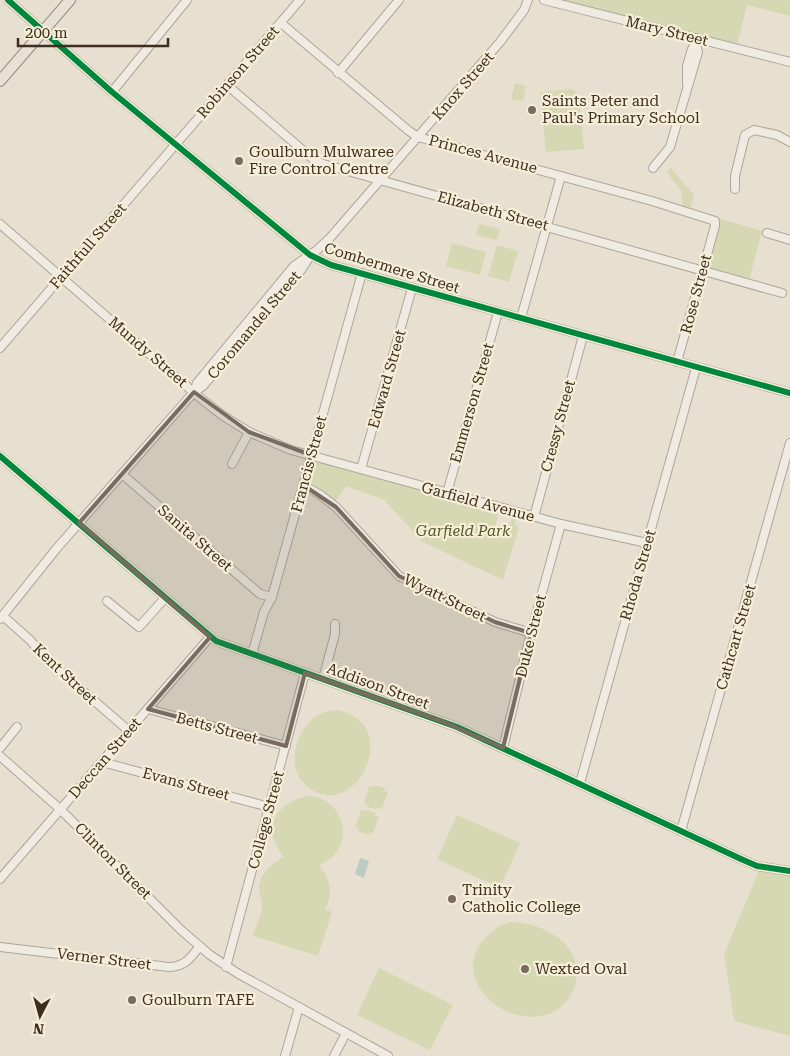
<svg xmlns="http://www.w3.org/2000/svg" width="790" height="1056" font-family="'Roboto Serif',serif">
  <rect width="100%" height="100%" fill="#e7e0d1"/>
  <g fill="#d6d7b3">
    <path d="M563,0H790V16L747,5L737,45Z"/>
    <path d="M515,83L526,86L523,101L511,99Z"/>
    <path d="M573,89L579,95L584,149L546,152L540,92Z"/>
    <path d="M671,168L694,195L690,210L683,207L681,191L667,172Z"/>
    <path d="M718,218L762,231L749,281L710,270L707,267Z"/>
    <path d="M479,224L500,229L497,240L476,235Z"/>
    <path d="M452,243L486,252L480,275L446,266Z"/>
    <path d="M497,245L518,251L509,282L488,276Z"/>
    <path d="M317,461L499,511L493,535L506,538L513,515L517,516L515,524L519,527L503,580L423,542L384,500L346,486L335,502L309,481L312,465Z"/>
    <path d="M337,710C410,725 348,834 302,781C287,764 297,729 315,717C321,712 329,711 337,710Z"/>
    <path d="M374,785L385,788L384,791L388,792L382,809L378,807L377,810L366,806L367,804L364,802L369,786L373,787Z"/>
    <path d="M310,796C318,797 325,799 331,805C351,823 345,857 319,865C330,878 334,894 325,909L332,912L318,956L253,936C255,929 263,912 262,905C262,900 259,895 259,890C259,874 271,864 284,857C260,830 276,800 310,796Z"/>
    <path d="M365,809L376,813L375,816L379,817L373,833L370,832L369,835L358,831L359,828L355,827L361,810L365,811Z"/>
    <path d="M457,815L520,843L500,888L437,859Z"/>
    <path d="M759,871L790,876V1036L734,1021L724,954Z"/>
    <path d="M510,922C540,922 579,941 577,976C576,987 570,998 562,1006C540,1026 501,1016 484,994C460,966 479,932 510,922Z"/>
    <path d="M379,968L453,1005L430,1050L357,1015Z"/>
  </g>
  <path fill="#bcccc2" d="M360,858L369,861L364,878L355,874Z"/>
  <g fill="none" stroke-linecap="round" stroke-linejoin="round">
    <defs>
      <g id="minor">
        <path d="M8,0L112,92L310,255L331,265L790,393"/>
        <path d="M544,0L790,62"/>
        <path d="M281,23L409,131L418,137L652,201L715,221V226L677,362"/>
        <path d="M338,73L399,0"/>
        <path d="M687,84V66L692,49L697,41"/>
        <path d="M227,85L313,159L323,164L782,293"/>
        <path d="M112,92L187,0"/>
        <path d="M653,168L670,147L698,52L696,44"/>
        <path d="M735,189V176L745,135L754,130L777,135L790,142"/>
        <path d="M0,224L199,397L222,415L249,432L291,450L561,524L647,543"/>
        <path d="M767,233L790,240"/>
        <path d="M521,318L561,176"/>
        <path d="M0,348L300,0"/>
        <path d="M194,392L197,383L294,266L317,250L329,239L500,42L524,10L528,0"/>
        <path d="M0,456L216,641L457,727L741,859L757,866L790,871"/>
        <path d="M232,464L249,432"/>
        <path d="M361,469L412,288"/>
        <path d="M122,474L260,594L272,597"/>
        <path d="M303,485L319,494L336,507L399,576L495,622L531,633"/>
        <path d="M447,493L498,312"/>
        <path d="M534,517L583,336"/>
        <path d="M107,601L139,627L165,598"/>
        <path d="M3,616L30,640L45,658L129,731"/>
        <path d="M0,619L57,548L194,392L203,386L301,270L308,259"/>
        <path d="M252,654L264,612L272,597L362,273"/>
        <path d="M323,679L335,634V624"/>
        <path d="M148,709L286,746"/>
        <path d="M0,748L17,727"/>
        <path d="M503,748L531,633L561,524"/>
        <path d="M0,756L60,809L181,930L210,955L237,973L388,1056"/>
        <path d="M102,762L269,807"/>
        <path d="M580,783L696,368"/>
        <path d="M681,831L790,443"/>
        <path d="M0,879L210,637"/>
        <path d="M0,947L169,967C184,967 191,958 199,947"/>
        <path d="M226,967L305,673"/>
        <path d="M285,1056L299,1007"/>
        <path d="M334,1056L346,1033"/>
      </g>
      <path id="major" d="M0,81L70,0"/>
    </defs>
    <use href="#minor" stroke="#ada599" stroke-width="10"/>
    <use href="#major" stroke="#928b80" stroke-width="12"/>
    <use href="#minor" stroke="#efebe3" stroke-width="8"/>
    <use href="#major" stroke="#e6e1d4" stroke-width="10"/>
    <defs>
      <g id="cycleway">
        <path d="M8,0L112,92L310,255L331,265L790,393"/>
        <path d="M0,456L216,641L457,727L741,859L757,866L790,871"/>
      </g>
    </defs>
    <use href="#cycleway" stroke="#f7eed8" stroke-width="9"/>
    <use href="#cycleway" stroke="#00873e" stroke-width="6"/>
  </g>
  <path fill="#786c5e" fill-opacity="0.2" stroke="#786c5e" stroke-width="4" stroke-linejoin="round" d="M194,392L249,432L311,455L303,485L336,507L399,576L495,622L531,633L503,748L441,721L305,673L286,746L148,709L210,637L79,523Z"/>
  <g fill="#786c5e" stroke="#f7eed8" stroke-width="2">
    <circle cx="532" cy="110" r="5"/>
    <circle cx="239" cy="161" r="5"/>
    <circle cx="452" cy="899" r="5"/>
    <circle cx="525" cy="969" r="5"/>
    <circle cx="132" cy="1000" r="5"/>
  </g>
  <g text-anchor="middle" dominant-baseline="central" stroke-width="4.5" stroke-linejoin="round" paint-order="stroke">
    <g font-size="15" fill="#3d2e20" stroke="#f7eed8">
      <text transform="translate(667 31) rotate(14)">Mary Street</text>
      <text transform="translate(238 72) rotate(-49)">Robinson Street</text>
      <text transform="translate(463 86) rotate(-49)">Knox Street</text>
      <text transform="translate(483 154) rotate(15)">Princes Avenue</text>
      <text transform="translate(493 211) rotate(15)">Elizabeth Street</text>
      <text transform="translate(88 246) rotate(-49)">Faithfull Street</text>
      <text transform="translate(392 268) rotate(17)">Combermere Street</text>
      <text transform="translate(696 294) rotate(-75)">Rose Street</text>
      <text transform="translate(254 325) rotate(-50)">Coromandel Street</text>
      <text transform="translate(148 352) rotate(41)">Mundy Street</text>
      <text transform="translate(387 379) rotate(-74)">Edward Street</text>
      <text transform="translate(472 403) rotate(-74)">Emmerson Street</text>
      <text transform="translate(558 426) rotate(-75)">Cressy Street</text>
      <text transform="translate(309 464) rotate(-75)">Francis Street</text>
      <text transform="translate(478 502) rotate(15)">Garfield Avenue</text>
      <text transform="translate(195 538) rotate(41)">Sanita Street</text>
      <text transform="translate(638 575) rotate(-74)">Rhoda Street</text>
      <text transform="translate(445 598) rotate(26)">Wyatt Street</text>
      <text transform="translate(531 636) rotate(-76)">Duke Street</text>
      <text transform="translate(736 637) rotate(-74)">Cathcart Street</text>
      <text transform="translate(65 674) rotate(43)">Kent Street</text>
      <text transform="translate(378 686) rotate(20)">Addison Street</text>
      <text transform="translate(217 728) rotate(15)">Betts Street</text>
      <text transform="translate(105 758) rotate(-49)">Deccan Street</text>
      <text transform="translate(186 784) rotate(15)">Evans Street</text>
      <text transform="translate(266 820) rotate(-75)">College Street</text>
      <text transform="translate(113 861) rotate(45)">Clinton Street</text>
      <text transform="translate(104 959) rotate(7)">Verner Street</text>
    </g>
    <g font-size="15" fill="#3d2e20" stroke="#f7eed8" text-anchor="start">
      <text x="542" y="101">Saints Peter and<tspan x="542" dy="17">Paul's Primary School</tspan></text>
      <text x="249" y="152">Goulburn Mulwaree<tspan x="249" dy="17">Fire Control Centre</tspan></text>
      <text x="462" y="890">Trinity<tspan x="462" dy="17">Catholic College</tspan></text>
      <text x="535" y="969">Wexted Oval</text>
      <text x="142" y="1000">Goulburn TAFE</text>
    </g>
    <g font-size="15" font-style="italic" fill="#4d5a26" stroke="#f7eed8">
      <text x="463" y="531">Garfield Park</text>
    </g>
  </g>
  <g transform="translate(40 1016) rotate(186)" stroke="#f7eed8" stroke-width="4" paint-order="stroke">
  <path d="M0-4L9 19L0 12L-9 19Z" fill="#3d2e20"/>
  <text y="-8" font-size="14" font-weight="bold" text-anchor="middle" fill="#3d2e20">N</text>
  </g>
  <path d="M18 38v8h150v-8" fill="none" stroke="#3d2e20" stroke-width="2.5"/>
  <text x="25" y="38" font-size="15" fill="#3d2e20" stroke="#f7eed8" stroke-width="4" paint-order="stroke">200 m</text>
</svg>
